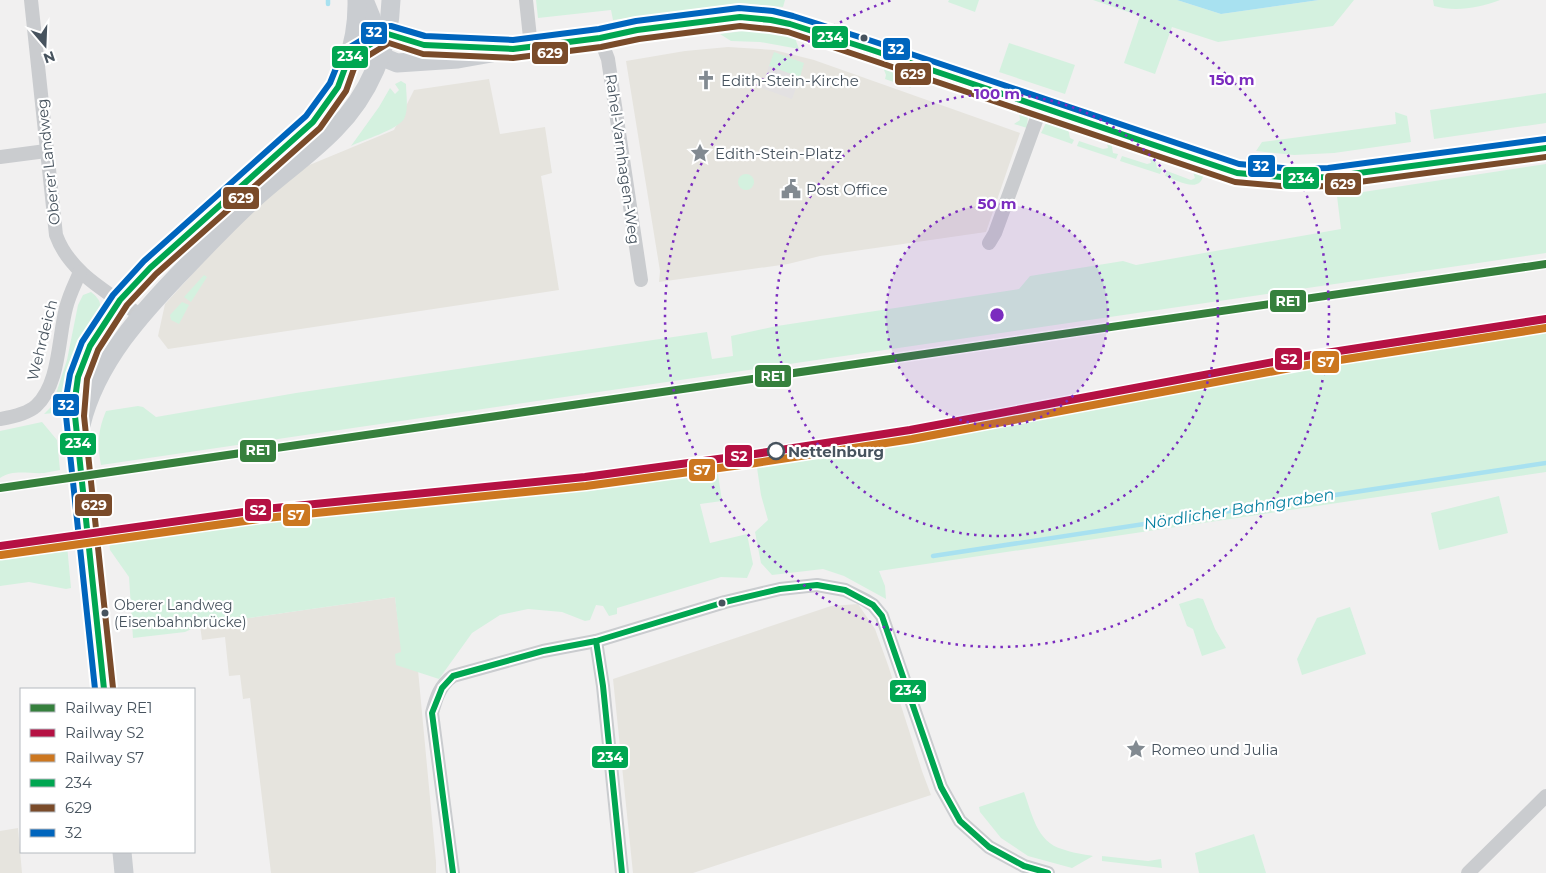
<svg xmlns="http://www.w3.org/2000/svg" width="1546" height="873" font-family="Montserrat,sans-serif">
  <rect width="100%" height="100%" fill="#f1f0f0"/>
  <g fill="#e6e4de">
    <path d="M728,47L774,50L814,60L1020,133L986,232L820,256L788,264L659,282L660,271L626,61L685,51Z"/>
    <path d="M489,79L500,134L545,127L552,173L541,176L559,290L168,349L158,336L165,304L248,213L307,166L394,130L414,90Z"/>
    <path d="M395,597L402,652L418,670L436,862V873H271L250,698L243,699L240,675L229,676L225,637L202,640L200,625Z"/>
    <path d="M858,604L875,629L888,665L922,771L931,795L693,873H633L613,679L831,606Z"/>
    <path d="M18,828L22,873H0V831Z"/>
  </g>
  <path fill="#e3e1e2" d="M769,66L800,77L792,99L761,88Z"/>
  <g fill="#d4f1df">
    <path d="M536,0H785L783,7L740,3L613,20L611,10L538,18Z"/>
    <path d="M949,0H979L975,12L948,2Z"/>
    <path d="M1093,0H1177L1221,14L1319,0H1354L1333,26L1218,42L1172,27L1155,74L1124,63L1140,16Z"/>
    <path d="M1433,0H1500C1478,8 1456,12 1434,6Z"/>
    <path d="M751,30L779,32L795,38L799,49L760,42L731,41L720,34Z"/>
    <path d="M1009,43L1075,65L1065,94L999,72Z"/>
    <path d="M774,52L804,63L800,77L769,66Z"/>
    <path d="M881,62L908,70L911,88L885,79L886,75Z"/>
    <path d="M401,81L406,84C406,94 409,110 404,119C397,130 363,140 351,146L379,107L390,88L395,94L399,90L395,84Z"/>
    <path d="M1546,93V123L1434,139L1430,110Z"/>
    <path d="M1021,107L1028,115L1027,128L1014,124L1020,120L1019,111Z"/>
    <path d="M1395,112L1407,116L1411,142L1334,153L1294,155L1256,151L1262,142L1396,124Z"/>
    <path d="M1051,119L1067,124L1070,138L1074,140L1072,144L1041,133L1046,123Z"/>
    <path d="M1106,139L1111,141L1113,153L1118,154L1116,159L1077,146L1079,141L1103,149L1108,148Z"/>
    <path d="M1149,153L1154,155L1157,168L1162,169L1160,174L1120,161L1122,156L1147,164L1151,163Z"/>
    <path d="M1546,164V253L101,465C97,445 98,430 106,411L138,406L143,407L156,417L296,393L707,332L712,359L733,356L731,336L777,326L1019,289L1030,276L1123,261L1136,265L1341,229L1337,196Z"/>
    <path d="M1194,167L1204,170C1203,196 1179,181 1165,176L1167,171L1191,180L1195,178L1192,169Z"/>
    <circle cx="746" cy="182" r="8"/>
    <path d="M204,275L207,277L191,302L184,297Z"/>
    <path d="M91,292C95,295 100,300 100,304C102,313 90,323 86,331C74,356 65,385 63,412L44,414L52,406L67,360L78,305L83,295Z"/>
    <path d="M182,302L189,305L179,324L171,320L170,315Z"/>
    <path d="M1546,329V472L879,571L885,586L886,599L844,576L823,569L772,575L761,563L755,532L768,520L761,495L756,461L1060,412L1312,365Z"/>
    <path d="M42,422L57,440L60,470C55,471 49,472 44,473C29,474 13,469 0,478V431Z"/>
    <path d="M717,468L722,501L700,504L710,543L747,534L753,564L747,578L721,577L617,608V614L609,616L603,606L596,605L590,620L585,621L562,612L528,609L500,615L472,633L439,679L396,665L395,654L401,652L395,597L200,625L185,632L133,638L129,577L110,550L109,539Z"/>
    <path d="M1499,496L1508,533L1439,550L1431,513Z"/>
    <path d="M67,545L71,588L66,589L29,582L0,586V558L47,551Z"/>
    <path d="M1198,598L1203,599L1215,629L1226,648L1202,656L1193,629L1187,626L1179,604Z"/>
    <path d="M1350,607L1366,654L1302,675L1297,659L1317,618Z"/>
    <path d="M1024,792C1032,814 1037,842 1062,849C1072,853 1083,854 1093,856L1072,868L1028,856L1001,838L980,812L979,807Z"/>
    <path d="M1254,834L1266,873H1199L1195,853Z"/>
    <path d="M1102,856L1148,861L1161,859L1162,868L1102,861Z"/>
  </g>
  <path fill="#a8e1f0" d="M1177,0H1319L1221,14Z"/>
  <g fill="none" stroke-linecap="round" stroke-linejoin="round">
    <g stroke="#a8e1f0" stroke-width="4.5">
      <path d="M328,0V4"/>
      <path d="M933,556L1546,463"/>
    </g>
    <g stroke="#cacccf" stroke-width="14">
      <path d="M31,0L56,235C70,274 110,293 141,316"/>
      <path d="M526,0L531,47"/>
      <path d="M600,38L608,59L641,280"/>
      <path d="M0,157L46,151"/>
      <path d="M989,243L995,233L1041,107"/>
      <path d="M0,419C12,417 27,414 36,406C60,384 58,338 66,308C69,295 75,284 80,272"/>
      <path d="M596,641L603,686L622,873"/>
      <path d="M453,873L432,713C436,698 440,685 453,676L543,651L596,641L725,602L780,589L817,585L845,590L865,600L873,605L882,616L941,787L960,821L989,847L1024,866L1048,873"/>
      <path d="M1468,873L1546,796"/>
    </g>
    <g stroke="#cacdd1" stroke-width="19">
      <path d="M364,0L371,17L379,53"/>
      <path d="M380,56L397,63L458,59L513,49L600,38L637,30L705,21L740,17L771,20L790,24L869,49L1237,173L1293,178L1329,177L1546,148"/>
      <path d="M349,57L388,34L424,45L472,48"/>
      <path d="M81,425C96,362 143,311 187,266C209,243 231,220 254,199C280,175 310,155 335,129C368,96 390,47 391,0"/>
      <path d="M104,689L75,416V399L78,377L90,346L120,300L150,268L313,122C342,85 358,47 357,0"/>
      <path d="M122,852L124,873"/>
    </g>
    <defs>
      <g id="bus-1">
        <path d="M596,641L603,686L622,873"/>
        <path d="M104,689L75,416V399L78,377L90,346L120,300L150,268L313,122L338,87L349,57L388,34L424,45L513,49L600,38L637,30L740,17L771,20L790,24L869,49L1237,173L1293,178L1329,177L1546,148"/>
        <path d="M453,873L432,713L442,688L453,676L543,651L596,641L725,602L780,589L817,585L845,590L873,605L882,616L941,787L960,821L989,847L1024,866L1048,873"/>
      </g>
      <g id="bus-2">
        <path d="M353,65L389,43L423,54L513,58L601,47L639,39L740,26L770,29L788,32L1235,182L1292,187L1329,186L1546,157"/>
        <path d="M113,688L84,416L87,379L98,350L127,305L156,274L320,128L346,91L357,60"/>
      </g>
      <path id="bus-3" d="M95,689L66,416V398L70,374L82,342L113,295L144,261L306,116L330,83L343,51L385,26H391L425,36L513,40L599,29L636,21L739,8L773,11L793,16L872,41L1239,164L1293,169L1328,168L1545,139"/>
    </defs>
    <use href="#bus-1" stroke="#fff" stroke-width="10"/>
    <use href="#bus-2" stroke="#fff" stroke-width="10"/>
    <use href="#bus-3" stroke="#fff" stroke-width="10"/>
    <use href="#bus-1" stroke="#00a651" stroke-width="6"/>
    <use href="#bus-2" stroke="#7a4b2a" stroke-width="6"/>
    <use href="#bus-3" stroke="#0065bd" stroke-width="6"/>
    <defs>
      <path id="rail-1" d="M0,488L1546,264"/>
      <path id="rail-2" d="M0,546L265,509L585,477L755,454L910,430L1300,357L1546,319"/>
      <path id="rail-3" d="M1,555L266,518L586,486L756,463L912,439L1301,366L1546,328"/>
    </defs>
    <use href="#rail-1" stroke="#fff" stroke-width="11"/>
    <use href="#rail-2" stroke="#fff" stroke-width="11"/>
    <use href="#rail-3" stroke="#fff" stroke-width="11"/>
    <use href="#rail-1" stroke="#36803d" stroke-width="8"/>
    <use href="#rail-2" stroke="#b51143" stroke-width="8"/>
    <use href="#rail-3" stroke="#cc7720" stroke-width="8"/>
  </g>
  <circle cx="997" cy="315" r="111" fill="#7b2cbf" fill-opacity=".12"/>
  <g fill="none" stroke="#7b2cbf" stroke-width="2.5" stroke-dasharray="2.5 5">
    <circle cx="997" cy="315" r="111"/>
    <circle cx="997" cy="315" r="221"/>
    <path d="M1102 0A332 332 0 1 1 892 0"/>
  </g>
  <defs>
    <symbol id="church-bare" viewBox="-9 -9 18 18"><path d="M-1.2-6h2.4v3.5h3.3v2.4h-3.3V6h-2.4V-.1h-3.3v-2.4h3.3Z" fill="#828a91" stroke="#fff" stroke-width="2.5" paint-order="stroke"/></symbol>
    <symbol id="sight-bare" viewBox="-9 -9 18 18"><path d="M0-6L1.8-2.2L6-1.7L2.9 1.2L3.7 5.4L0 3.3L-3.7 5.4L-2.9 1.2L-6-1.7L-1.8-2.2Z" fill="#828a91" stroke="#fff" stroke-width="2.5" paint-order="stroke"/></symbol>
    <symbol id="civic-bare" viewBox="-9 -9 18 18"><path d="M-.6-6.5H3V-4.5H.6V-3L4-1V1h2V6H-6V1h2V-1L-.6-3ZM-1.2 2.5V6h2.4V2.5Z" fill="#828a91" stroke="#fff" stroke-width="2.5" paint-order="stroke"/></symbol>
  </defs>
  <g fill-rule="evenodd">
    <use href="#church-bare" x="692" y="66" width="28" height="28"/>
    <use href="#sight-bare" x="686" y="139" width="28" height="28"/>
    <use href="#civic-bare" x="777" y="175" width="28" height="28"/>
    <use href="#sight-bare" x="1122" y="735" width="28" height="28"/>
  </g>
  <g fill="#47535e" stroke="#fff" stroke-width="2">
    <circle cx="864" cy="38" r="4.5"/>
    <circle cx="722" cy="603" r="4.5"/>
    <circle cx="105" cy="613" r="4.5"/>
  </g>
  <circle fill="#fff" stroke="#47535e" stroke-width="2.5" cx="776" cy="451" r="8"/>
  <g text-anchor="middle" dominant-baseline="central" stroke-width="4.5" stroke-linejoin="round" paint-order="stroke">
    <g font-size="14" fill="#47535e" stroke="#fff" text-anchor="start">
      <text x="114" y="605">Oberer Landweg<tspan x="114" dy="17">(Eisenbahnbrücke)</tspan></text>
    </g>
    <g font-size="15" fill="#47535e" stroke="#fff" text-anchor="start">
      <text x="721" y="80">Edith-Stein-Kirche</text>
      <text x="715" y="153">Edith-Stein-Platz</text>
      <text x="806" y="189">Post Office</text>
      <text x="1151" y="749">Romeo und Julia</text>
    </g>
    <g font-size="15" fill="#47535e" stroke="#fff">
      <text transform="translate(623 159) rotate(82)">Rahel-Varnhagen-Weg</text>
      <text transform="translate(48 162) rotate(-96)">Oberer Landweg</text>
      <text transform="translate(42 340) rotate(-76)">Wehrdeich</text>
    </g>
    <g font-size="15" font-weight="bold" fill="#47535e" stroke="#fff" text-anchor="start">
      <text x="788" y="451">Nettelnburg</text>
    </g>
    <g font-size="16" font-style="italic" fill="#0881a1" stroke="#fff">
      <text transform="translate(1239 509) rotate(-9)">Nördlicher Bahngraben</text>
    </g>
  </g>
  <circle cx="997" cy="315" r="8" fill="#7b2cbf" stroke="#fff" stroke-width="2.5"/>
  <g font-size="15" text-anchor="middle" font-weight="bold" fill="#7b2cbf" stroke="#fff" stroke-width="4.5" stroke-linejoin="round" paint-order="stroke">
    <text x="1232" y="85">150 m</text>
    <text x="997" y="99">100 m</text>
    <text x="997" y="209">50 m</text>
  </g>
  <g stroke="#fff" stroke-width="2">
    <rect x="360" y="21" width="28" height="24" rx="5" fill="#0065bd"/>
    <rect x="811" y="25" width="38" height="24" rx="5" fill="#00a651"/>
    <rect x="882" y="37" width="29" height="24" rx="5" fill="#0065bd"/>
    <rect x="531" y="41" width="38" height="24" rx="5" fill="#7a4b2a"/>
    <rect x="331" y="45" width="38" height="24" rx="5" fill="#00a651"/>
    <rect x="894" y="62" width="38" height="24" rx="5" fill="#7a4b2a"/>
    <rect x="1247" y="154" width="29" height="24" rx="5" fill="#0065bd"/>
    <rect x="1282" y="166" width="38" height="24" rx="5" fill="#00a651"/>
    <rect x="1324" y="172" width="38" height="24" rx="5" fill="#7a4b2a"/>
    <rect x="222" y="186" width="38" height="24" rx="5" fill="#7a4b2a"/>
    <rect x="1269" y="289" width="38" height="24" rx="5" fill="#36803d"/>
    <rect x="1274" y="347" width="29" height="24" rx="5" fill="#b51143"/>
    <rect x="1311" y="350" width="29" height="24" rx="5" fill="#cc7720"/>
    <rect x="754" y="364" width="38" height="24" rx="5" fill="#36803d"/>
    <rect x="52" y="393" width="28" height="24" rx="5" fill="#0065bd"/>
    <rect x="59" y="432" width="38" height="24" rx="5" fill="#00a651"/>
    <rect x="239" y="439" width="38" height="24" rx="5" fill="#36803d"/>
    <rect x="724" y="444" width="29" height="24" rx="5" fill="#b51143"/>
    <rect x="688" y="458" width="28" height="24" rx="5" fill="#cc7720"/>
    <rect x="74" y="493" width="39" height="24" rx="5" fill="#7a4b2a"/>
    <rect x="244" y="498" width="28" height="24" rx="5" fill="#b51143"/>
    <rect x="282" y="503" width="29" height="24" rx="5" fill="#cc7720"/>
    <rect x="889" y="679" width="38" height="24" rx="5" fill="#00a651"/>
    <rect x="591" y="745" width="38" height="24" rx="5" fill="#00a651"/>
  </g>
  <g font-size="14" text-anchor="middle" font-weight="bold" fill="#fff">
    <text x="374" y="37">32</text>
    <text x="830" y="42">234</text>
    <text x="896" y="54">32</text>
    <text x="550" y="58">629</text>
    <text x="350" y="61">234</text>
    <text x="913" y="79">629</text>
    <text x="1261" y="171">32</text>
    <text x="1301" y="183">234</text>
    <text x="1343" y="189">629</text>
    <text x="241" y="203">629</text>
    <text x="1288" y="306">RE1</text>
    <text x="1289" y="364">S2</text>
    <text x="1326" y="367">S7</text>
    <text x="773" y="381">RE1</text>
    <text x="66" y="410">32</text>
    <text x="78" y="448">234</text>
    <text x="258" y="455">RE1</text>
    <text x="739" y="461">S2</text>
    <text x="702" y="475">S7</text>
    <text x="94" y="510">629</text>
    <text x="258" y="515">S2</text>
    <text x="296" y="520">S7</text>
    <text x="908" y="695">234</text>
    <text x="610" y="762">234</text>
  </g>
  <rect x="20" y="688" width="175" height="165" fill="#ffffff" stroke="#b5babf"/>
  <rect x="30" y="704" width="25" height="8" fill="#36803d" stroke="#b5babf"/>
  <text x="65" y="713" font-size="15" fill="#47535e">Railway RE1</text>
  <rect x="30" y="729" width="25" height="8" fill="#b51143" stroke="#b5babf"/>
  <text x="65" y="738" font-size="15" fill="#47535e">Railway S2</text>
  <rect x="30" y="754" width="25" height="8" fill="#cc7720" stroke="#b5babf"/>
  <text x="65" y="763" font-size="15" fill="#47535e">Railway S7</text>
  <rect x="30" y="779" width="25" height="8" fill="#00a651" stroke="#b5babf"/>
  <text x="65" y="788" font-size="15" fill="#47535e">234</text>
  <rect x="30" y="804" width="25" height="8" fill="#7a4b2a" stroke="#b5babf"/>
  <text x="65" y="813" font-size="15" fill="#47535e">629</text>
  <rect x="30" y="829" width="25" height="8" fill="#0065bd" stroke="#b5babf"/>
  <text x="65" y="838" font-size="15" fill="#47535e">32</text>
  <g transform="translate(45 45) rotate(161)" stroke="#ffffff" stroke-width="4" paint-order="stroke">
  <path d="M0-4L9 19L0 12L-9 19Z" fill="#47535e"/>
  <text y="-8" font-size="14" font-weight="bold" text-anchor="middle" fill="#47535e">N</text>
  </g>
</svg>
